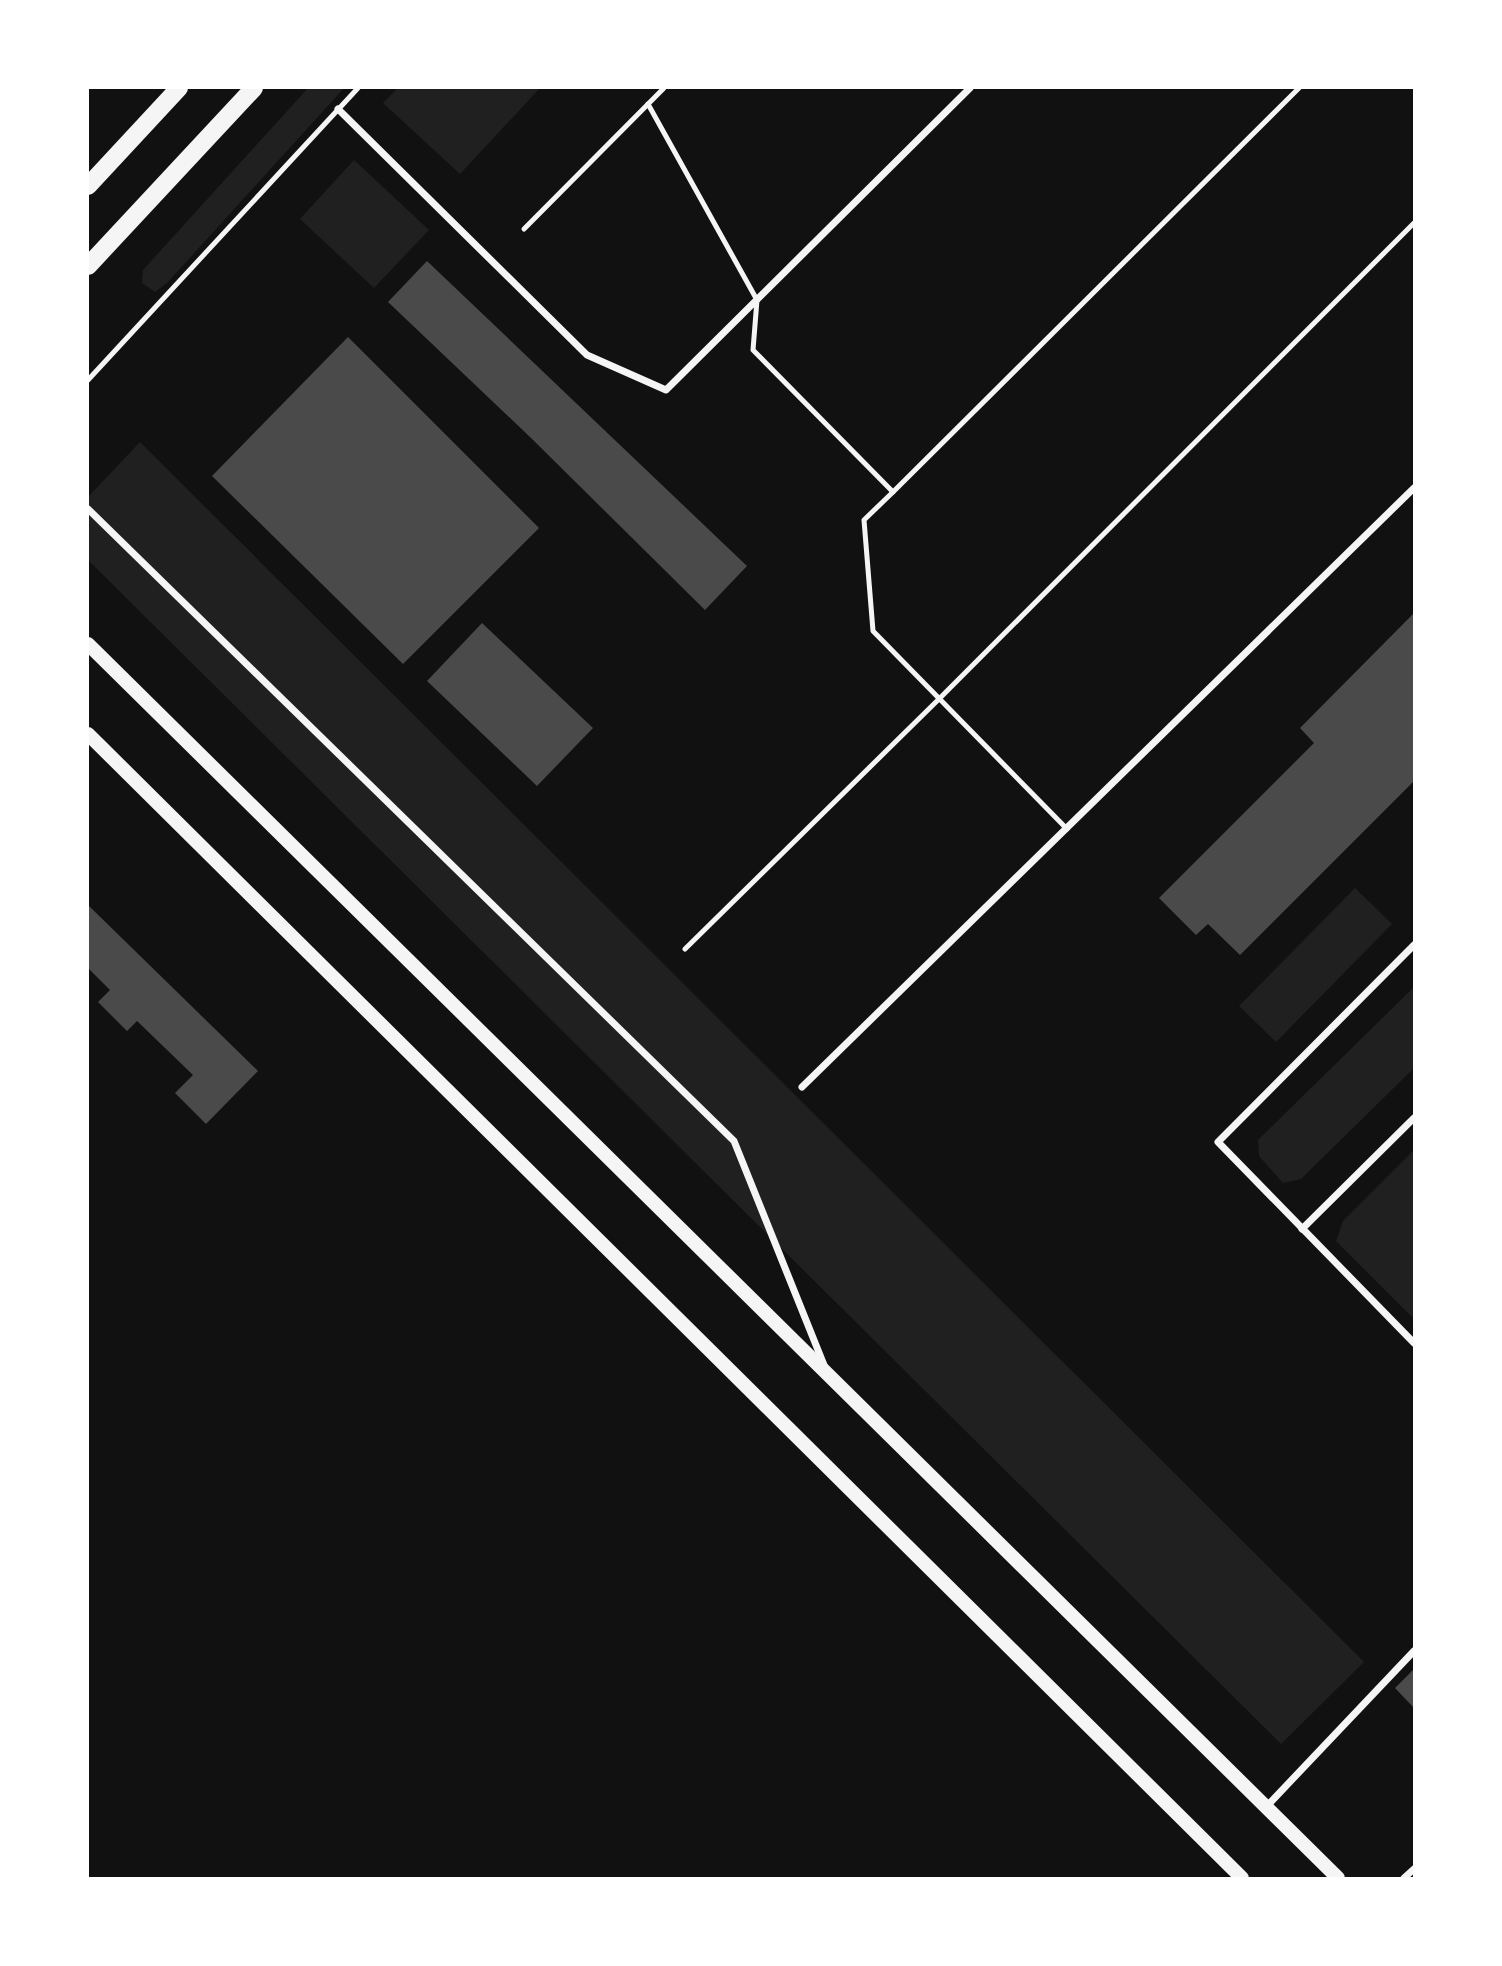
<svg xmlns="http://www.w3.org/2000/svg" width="1502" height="1966" font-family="Overpass,sans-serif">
  <rect width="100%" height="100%" fill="#111"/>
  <g fill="#202020">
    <path d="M308,88H344L168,282L155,292L142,283L143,270Z"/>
    <path d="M398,88H540L460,174L383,103Z"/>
    <path d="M354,160L429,230L374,288L300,219Z"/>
    <path d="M140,442L1364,1662L1281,1744L88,560V497Z"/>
    <path d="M1355,888L1392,924L1276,1042L1239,1006Z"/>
    <path d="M1414,987V1068L1301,1179L1283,1183L1259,1156L1258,1140Z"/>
    <path d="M1414,1150V1319L1336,1241L1343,1221Z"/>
  </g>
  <g fill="#4a4a4a">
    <path d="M427,261L747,566L705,610L530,437L388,302Z"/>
    <path d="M348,337L539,528L403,664L212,476Z"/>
    <path d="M1414,613V781L1240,955L1208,924L1196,935L1159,898L1314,743L1300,728Z"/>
    <path d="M482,623L593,728L537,786L427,681Z"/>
    <path d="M88,905L258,1071L206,1124L175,1093L193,1075L137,1021L127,1031L98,1002L110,990L88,968Z"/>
    <path d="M1414,1669V1708L1395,1688Z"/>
  </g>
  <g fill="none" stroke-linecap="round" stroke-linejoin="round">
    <g stroke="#f5f5f5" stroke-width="5">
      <path d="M648,104L757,300L753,350L893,492L1299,88"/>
      <path d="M524,229L664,88"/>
      <path d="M88,380L358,88"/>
      <path d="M893,492L864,520L873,631L1067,829"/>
      <path d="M685,949L939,699L1414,223"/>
    </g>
    <g stroke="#f5f5f5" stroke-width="7">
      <path d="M338,109L587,355L666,390L970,88"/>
      <path d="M88,509L734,1141L824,1365"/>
      <path d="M1414,945L1218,1142L1414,1343"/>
      <path d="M802,1087L1414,488"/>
      <path d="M1302,1229L1414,1118"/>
      <path d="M1267,1806L1414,1651"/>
      <path d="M1404,1878L1414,1869"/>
    </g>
    <g stroke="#f5f5f5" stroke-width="14">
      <path d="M88,644L1338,1878"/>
      <path d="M88,734L1242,1878"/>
    </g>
    <g stroke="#f5f5f5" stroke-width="18">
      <path d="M88,186L179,88"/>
      <path d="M88,266L254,88"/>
    </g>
  </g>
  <rect width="1502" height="1966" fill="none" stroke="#ffffff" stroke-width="178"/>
</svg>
